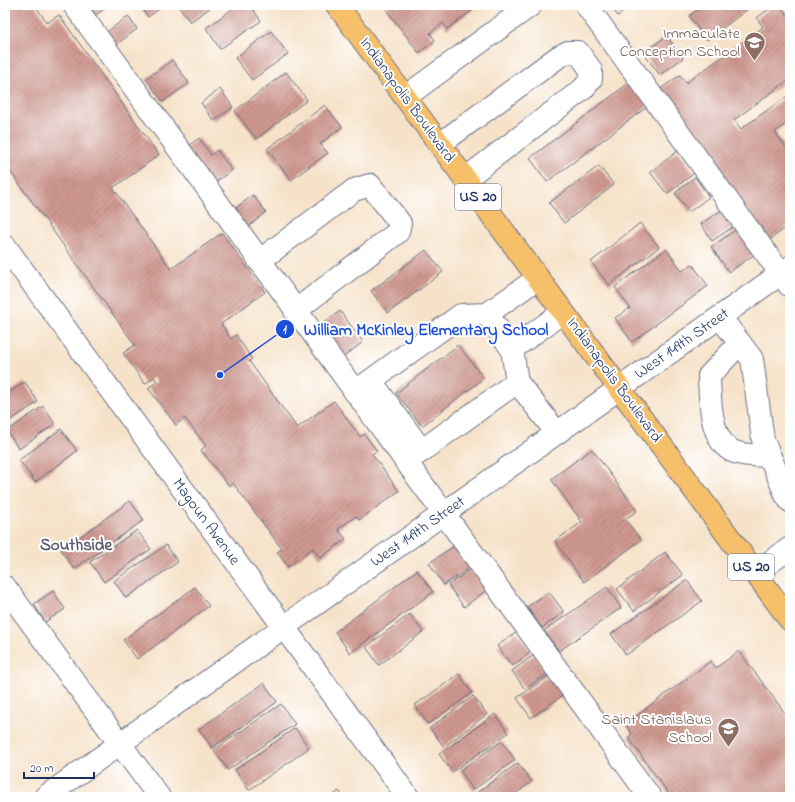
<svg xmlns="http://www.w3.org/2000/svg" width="795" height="802" font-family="'Indie Flower',sans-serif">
  <defs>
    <pattern id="building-hatch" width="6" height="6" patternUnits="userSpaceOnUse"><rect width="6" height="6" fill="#cf988f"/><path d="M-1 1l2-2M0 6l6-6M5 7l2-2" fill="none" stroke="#a77c78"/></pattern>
  </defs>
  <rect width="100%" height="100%" fill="#fff"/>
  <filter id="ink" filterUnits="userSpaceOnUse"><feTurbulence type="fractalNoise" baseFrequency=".025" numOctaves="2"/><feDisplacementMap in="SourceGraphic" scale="8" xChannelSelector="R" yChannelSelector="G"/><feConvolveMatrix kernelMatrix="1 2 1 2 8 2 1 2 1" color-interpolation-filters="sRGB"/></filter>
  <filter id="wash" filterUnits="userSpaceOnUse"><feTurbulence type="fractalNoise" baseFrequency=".012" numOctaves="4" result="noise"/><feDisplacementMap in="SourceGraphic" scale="16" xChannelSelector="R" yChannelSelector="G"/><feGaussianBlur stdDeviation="0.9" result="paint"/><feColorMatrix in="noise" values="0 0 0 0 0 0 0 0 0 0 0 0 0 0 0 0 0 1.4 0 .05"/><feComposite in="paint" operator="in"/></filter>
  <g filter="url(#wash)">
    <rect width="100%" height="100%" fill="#f6e2c9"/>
    <g id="blocks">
      <g fill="url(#building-hatch)">
        <path d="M5,5H35L47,23L59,15L159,155L113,188L171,269L222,233L265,292L221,324L231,339L236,335L252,359L249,361L297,428L334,401L360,437L364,434L377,451L372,454L399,491L359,520L356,516L338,529L346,539L320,558L313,548L288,567L277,552L282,549L233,483L229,486L201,450L206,446L185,418L176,425L148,388L157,382L154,377L145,384L123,353L135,345L5,164Z"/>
        <path d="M89,5H109L96,15Z"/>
        <path d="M139,5H165L148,17Z"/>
        <path d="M178,5H214L190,22Z"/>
        <path d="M238,5H250L261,21L220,49L206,28Z"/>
        <path d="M389,5H471L474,9L447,29L443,23L430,33L435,40L419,53L385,8Z"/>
        <path d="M609,5H632L618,16Z"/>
        <path d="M704,5H753L707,40L689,16Z"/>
        <path d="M774,5H780L790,18V79L734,120L741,129L790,94V121L775,132L790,153V225L769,240L659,90L680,75L686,83L763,27L757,18Z"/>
        <path d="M128,16L137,29L116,45L107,32Z"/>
        <path d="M271,31L288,54L252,80L235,58Z"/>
        <path d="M667,36L683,58L660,75L643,53Z"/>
        <path d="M172,60L189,83L163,102L146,79Z"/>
        <path d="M286,72L307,100L256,139L235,111Z"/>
        <path d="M630,82L648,106L547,182L530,158Z"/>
        <path d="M220,89L233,107L214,121L201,103Z"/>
        <path d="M325,105L342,127L320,144L328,153L291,180L267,149Z"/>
        <path d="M199,138L211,155L217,150L232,170L213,184L186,148Z"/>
        <path d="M678,151L694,173L667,194L650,172Z"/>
        <path d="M599,166L614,185L564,223L549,203Z"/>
        <path d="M695,177L709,197L689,212L675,193Z"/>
        <path d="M253,195L266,212L246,229L232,211Z"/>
        <path d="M723,209L734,226L712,241L701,224Z"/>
        <path d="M640,223L659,247L609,285L591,262Z"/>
        <path d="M737,229L755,254L729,272L711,247Z"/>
        <path d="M666,249L682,271L692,264L708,286L632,342L615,318L630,308L615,287Z"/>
        <path d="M426,250L443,272L388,313L371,291Z"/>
        <path d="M340,311L363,342L341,359L318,327Z"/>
        <path d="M458,345L484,378L422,426L396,393Z"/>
        <path d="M25,382L38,402L5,424V395Z"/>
        <path d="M43,406L55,424L19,449L7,431Z"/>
        <path d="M61,429L77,451L35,482L19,460Z"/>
        <path d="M592,449L637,511L625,519L641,540L584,582L555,541L582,522L551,479Z"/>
        <path d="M130,501L144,520L74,569L61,550Z"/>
        <path d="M137,530L151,549L104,582L90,562Z"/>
        <path d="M166,545L178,562L126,598L114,581Z"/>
        <path d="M454,546L469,568L444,585L429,563Z"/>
        <path d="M665,552L683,575L634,611L617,589Z"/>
        <path d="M472,568L488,589L464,607L448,585Z"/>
        <path d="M417,570L433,592L350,653L335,632Z"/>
        <path d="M687,580L702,601L626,655L611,634Z"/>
        <path d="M195,587L209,606L137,659L123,640Z"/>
        <path d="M607,587L621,608L559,651L544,631Z"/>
        <path d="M53,591L65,609L45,622L34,604Z"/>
        <path d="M549,592L564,612L542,628L527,607Z"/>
        <path d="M410,614L423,632L379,665L366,647Z"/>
        <path d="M517,632L531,652L512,666L497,646Z"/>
        <path d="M739,651L790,720V797H671L628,737L632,734L625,724L711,661L716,668Z"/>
        <path d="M534,655L547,674L525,689L512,671Z"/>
        <path d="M459,674L472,693L428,724L415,705Z"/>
        <path d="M548,676L562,696L531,718L517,698Z"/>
        <path d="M264,683L277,702L212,748L199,729Z"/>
        <path d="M473,696L487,714L444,747L430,728Z"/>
        <path d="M281,704L295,724L228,770L214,750Z"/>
        <path d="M495,714L508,733L452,772L439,754Z"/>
        <path d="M295,728L309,748L249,790L235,770Z"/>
        <path d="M502,741L515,760L473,790L460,770Z"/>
        <path d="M518,763L532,782L511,797H471Z"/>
        <path d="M339,791L343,797H331Z"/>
        <path d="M202,793L205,797H196Z"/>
      </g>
    </g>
  </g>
  <g filter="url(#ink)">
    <use href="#blocks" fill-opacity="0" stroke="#686e83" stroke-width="1"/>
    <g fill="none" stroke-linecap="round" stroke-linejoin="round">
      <defs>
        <g id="minor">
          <path d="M74,5L650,797"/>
          <path d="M586,5L789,285"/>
          <path d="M405,97L531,5"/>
          <path d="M440,144L558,57L568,52H578L591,70V79L583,89L465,179"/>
          <path d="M5,246L408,797"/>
          <path d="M259,261L354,190L370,185L400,223L398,232L295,311"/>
          <path d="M487,314L512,349L517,382L557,433"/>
          <path d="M720,317L752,359L763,440L786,495L790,501"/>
          <path d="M740,343L709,376C710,398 709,446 738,453C748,456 759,455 769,456"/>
          <path d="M512,349L563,312"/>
          <path d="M371,381L422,451"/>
          <path d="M355,392L461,315L487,314L538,278"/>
          <path d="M406,462L517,382"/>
          <path d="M755,573L790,548"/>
          <path d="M5,587L159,797"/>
          <path d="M45,797L790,267"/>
        </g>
        <path id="major" d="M337,5L790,620"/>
      </defs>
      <use href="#minor" stroke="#686e83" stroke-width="24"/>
      <use href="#major" stroke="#686e83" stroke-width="24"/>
      <use href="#minor" stroke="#fff" stroke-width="22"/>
      <use href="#major" stroke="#f6c06b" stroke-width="22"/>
    </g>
  </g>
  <defs>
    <symbol id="school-pin" viewBox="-11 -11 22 30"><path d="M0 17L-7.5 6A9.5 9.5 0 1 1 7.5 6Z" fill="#8d6e63" stroke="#fff"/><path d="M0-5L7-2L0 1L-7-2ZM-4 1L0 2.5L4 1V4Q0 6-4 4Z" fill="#fff"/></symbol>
  </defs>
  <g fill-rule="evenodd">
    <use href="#school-pin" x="742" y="30" width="25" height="34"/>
    <use href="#school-pin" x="716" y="716" width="25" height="34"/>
  </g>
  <g text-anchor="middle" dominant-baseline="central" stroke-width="4" stroke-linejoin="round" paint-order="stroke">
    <g fill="#fff" stroke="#5f6d8e" stroke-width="1">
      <rect x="455" y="184" width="46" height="26" rx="3"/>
      <rect x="728" y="554" width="46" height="26" rx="3"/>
    </g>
    <g font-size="15" font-weight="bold" fill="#1b2f5e">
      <text x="478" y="197">US 20</text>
      <text x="751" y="567">US 20</text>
    </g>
    <g font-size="16" fill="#785e54" stroke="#fff" text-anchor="end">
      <text x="740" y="34">Immaculate<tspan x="740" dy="18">Conception School</tspan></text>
      <text x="712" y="720">Saint Stanislaus<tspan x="712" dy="18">School</tspan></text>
    </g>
    <g font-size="16" fill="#1b2f5e" stroke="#fff">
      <text transform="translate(407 100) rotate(54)">Indianapolis Boulevard</text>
      <text transform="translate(682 344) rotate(-35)">West 149th Street</text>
      <text transform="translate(614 380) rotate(54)">Indianapolis Boulevard</text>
      <text transform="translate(206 522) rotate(54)">Magoun Avenue</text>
      <text transform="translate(418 532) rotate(-35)">West 149th Street</text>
    </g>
    <g font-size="17" font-weight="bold" fill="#5a546f" stroke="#fff">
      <text x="76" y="545">Southside</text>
    </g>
  </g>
  <path fill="none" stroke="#1d4ed8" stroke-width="1.5" d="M220 375L285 329"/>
  <g fill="#1d4ed8" stroke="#fff" stroke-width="1.5">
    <circle cx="220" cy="375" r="4"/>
    <circle cx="285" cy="329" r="10"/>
  </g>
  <g font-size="12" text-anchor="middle" font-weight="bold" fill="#fff">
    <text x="285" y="333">1</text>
  </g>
  <g font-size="17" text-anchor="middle" font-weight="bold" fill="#1d4ed8" stroke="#fff" stroke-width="4" stroke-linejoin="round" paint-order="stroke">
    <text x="426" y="335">William McKinley Elementary School</text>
  </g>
  <rect width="795" height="802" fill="none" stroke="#fff" stroke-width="20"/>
  <path d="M24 772v6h70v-6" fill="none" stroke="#1b2f5e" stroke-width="2"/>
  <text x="30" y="772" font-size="12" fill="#1b2f5e" stroke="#ffffff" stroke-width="3" paint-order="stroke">20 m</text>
</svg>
